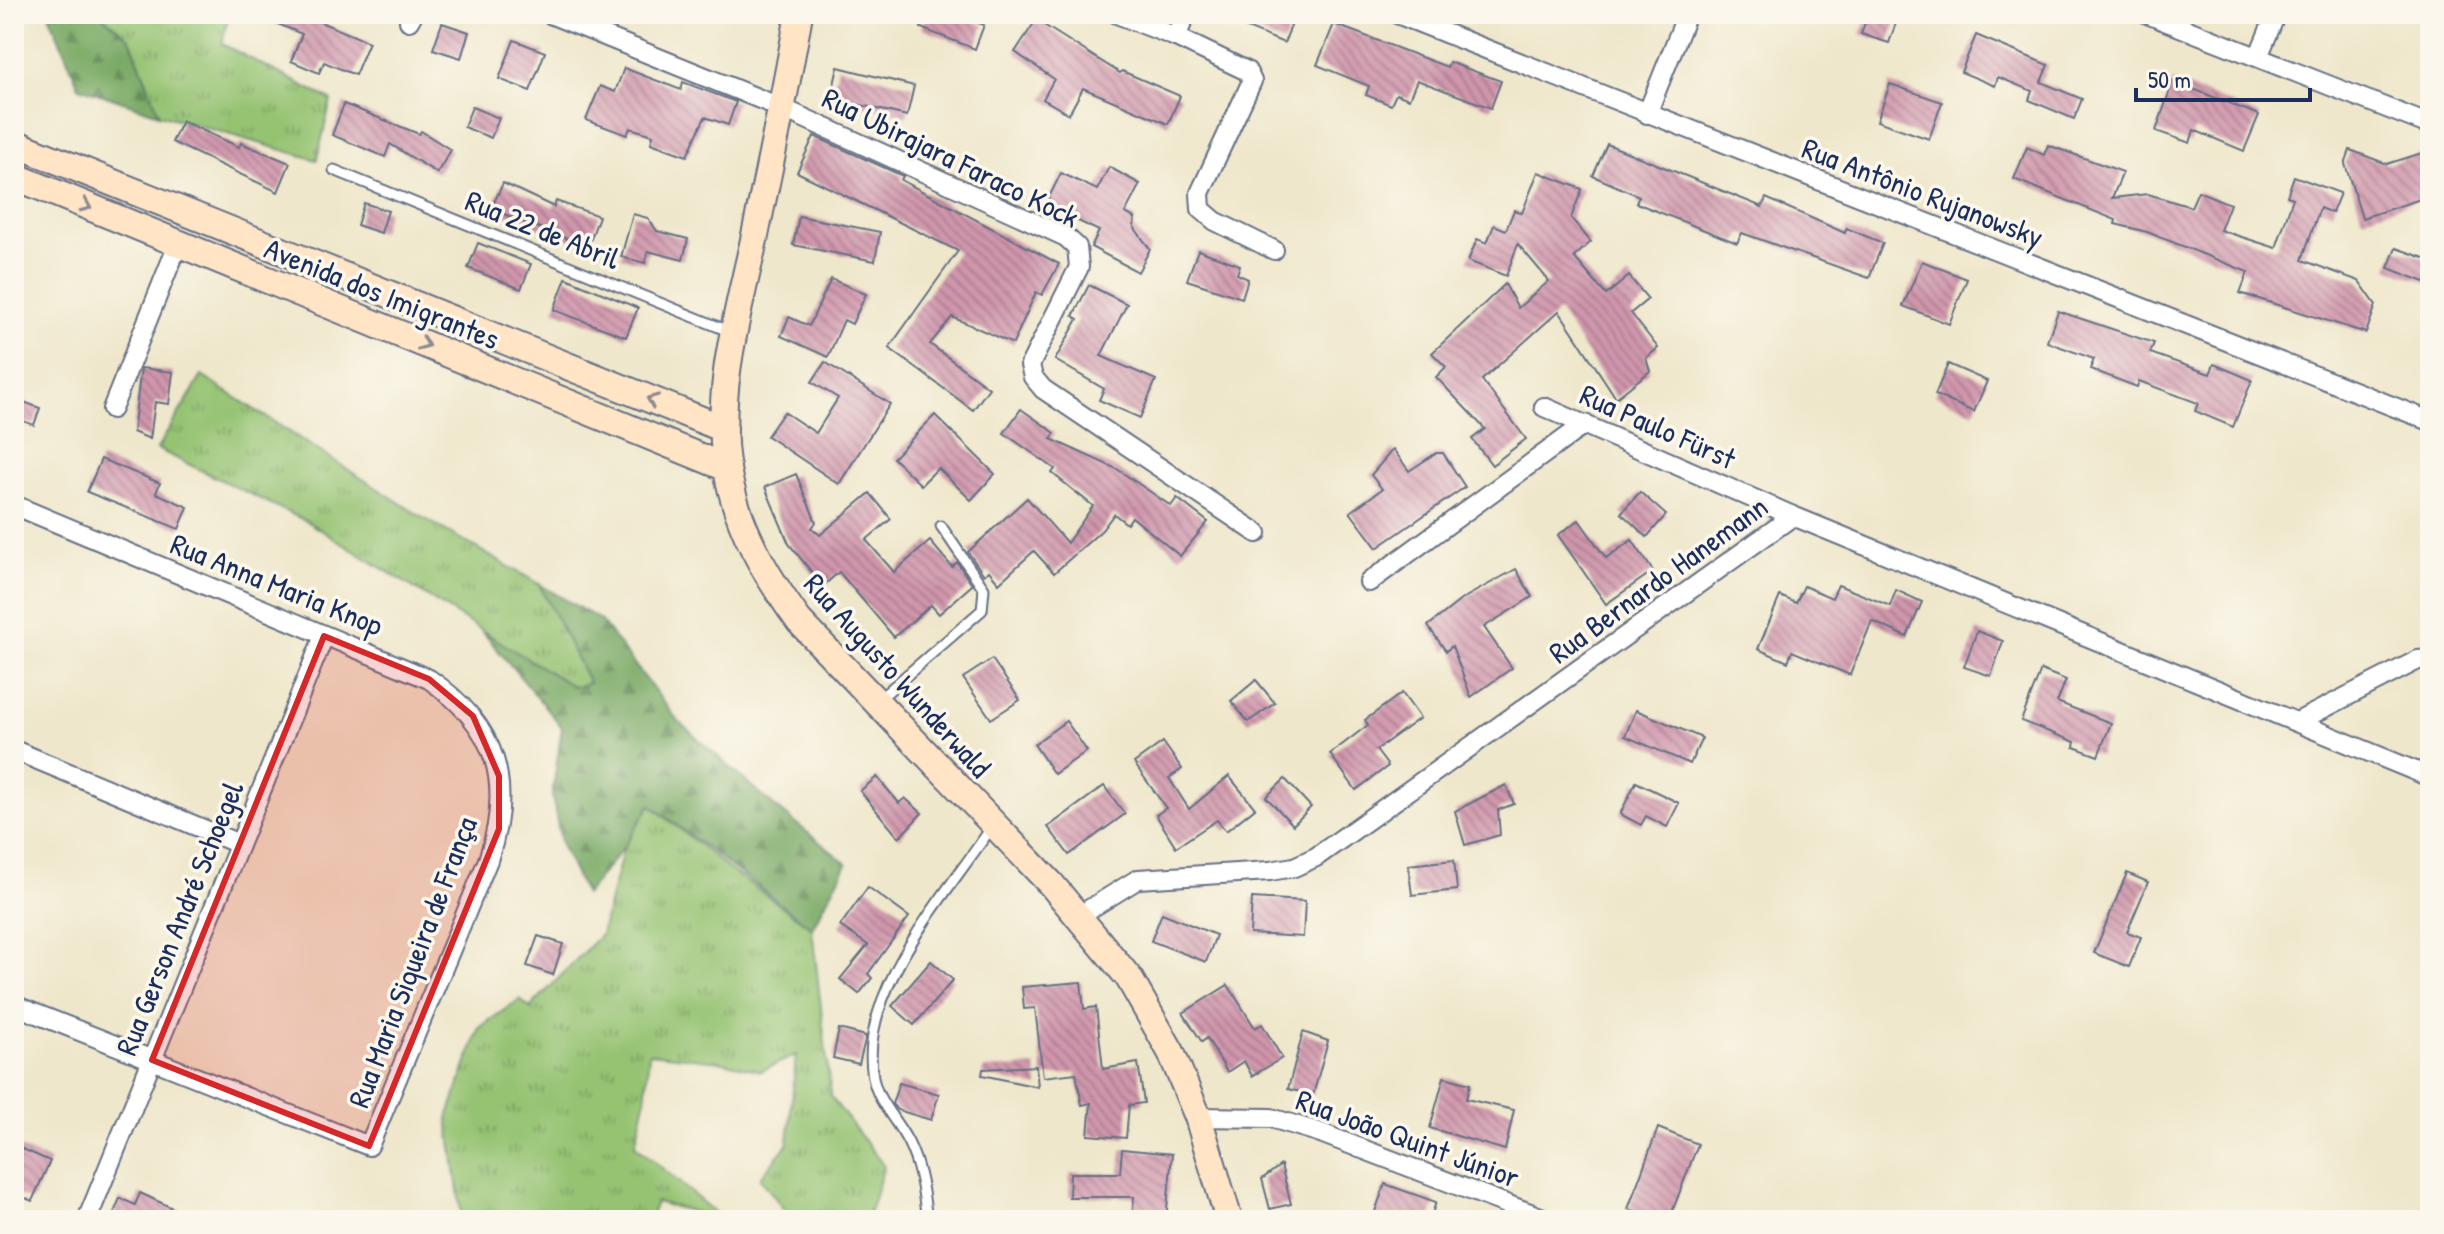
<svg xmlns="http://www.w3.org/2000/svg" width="2444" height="1234" font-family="'Patrick Hand',sans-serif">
  <defs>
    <pattern id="grass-tufts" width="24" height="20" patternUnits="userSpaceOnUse" patternTransform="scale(2)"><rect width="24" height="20" fill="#95c372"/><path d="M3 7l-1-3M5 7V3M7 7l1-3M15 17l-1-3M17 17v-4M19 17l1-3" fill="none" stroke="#799f61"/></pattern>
    <pattern id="forest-firs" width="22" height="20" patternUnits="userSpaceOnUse" patternTransform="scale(2)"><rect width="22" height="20" fill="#78a964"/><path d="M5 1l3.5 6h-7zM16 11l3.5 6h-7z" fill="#628a56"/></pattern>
    <pattern id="building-back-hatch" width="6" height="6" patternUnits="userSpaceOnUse" patternTransform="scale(2)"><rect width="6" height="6" fill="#d096ac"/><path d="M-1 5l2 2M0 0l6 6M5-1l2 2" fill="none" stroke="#a87b8f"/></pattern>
  </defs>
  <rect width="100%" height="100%" fill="#fbf7ec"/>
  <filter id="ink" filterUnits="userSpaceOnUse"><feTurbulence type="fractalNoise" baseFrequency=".0125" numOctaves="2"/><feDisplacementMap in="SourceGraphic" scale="16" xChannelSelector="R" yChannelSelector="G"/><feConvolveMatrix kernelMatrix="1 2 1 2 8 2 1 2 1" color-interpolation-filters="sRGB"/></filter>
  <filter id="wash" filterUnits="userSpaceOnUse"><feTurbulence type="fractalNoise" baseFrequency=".006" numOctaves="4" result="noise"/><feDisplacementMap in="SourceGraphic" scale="32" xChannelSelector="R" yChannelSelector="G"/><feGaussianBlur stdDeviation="1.8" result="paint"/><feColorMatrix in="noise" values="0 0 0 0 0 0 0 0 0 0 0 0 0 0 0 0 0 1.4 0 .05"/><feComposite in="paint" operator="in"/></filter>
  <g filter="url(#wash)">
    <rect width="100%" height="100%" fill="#efe7cb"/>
    <g fill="url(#grass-tufts)" stroke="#587968" stroke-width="2">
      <path d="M100,14H229L222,44L331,100L317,160L159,114L130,39Z"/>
      <path d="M202,376L422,517L539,584L589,683L574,688L306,521L157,449Z"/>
      <path d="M650,805L730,870L812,928L831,1097L884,1166L869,1215L862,1220H792L760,1178L788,1143L796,1055L761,1071L719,1061L649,1053L645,1102L635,1145L722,1219L656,1202L649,1220H462L448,1118L479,1028L520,999L530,1008L601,934L624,847Z"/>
    </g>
    <g fill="url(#forest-firs)" stroke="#4a6c61" stroke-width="2">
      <path d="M49,14H100L130,39L159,114L79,87Z"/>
      <path d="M539,584L600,620L679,722L768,801L847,864L812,928L650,805L624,847L585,895L562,847L552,796L562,727L482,631L574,687L589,683Z"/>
    </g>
    <g id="blocks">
      <g fill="url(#building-back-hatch)">
        <path d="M254,14H301L369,42L355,75L324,62L319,73L291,61L302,34Z"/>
        <path d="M926,14H955L984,25L975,49L921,28Z"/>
        <path d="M1213,14H1296L1284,43Z"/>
        <path d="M1868,14H1899L1889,43L1861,34Z"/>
        <path d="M1036,20L1120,73L1122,71L1180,96L1168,124L1083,88L1069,114L1043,99L1054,79L1015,52Z"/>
        <path d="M442,23L469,32L461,58L433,49Z"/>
        <path d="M1334,24L1447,67L1449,62L1501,81L1491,108L1417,80L1409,99L1396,94L1391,105L1366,95L1369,86L1317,65Z"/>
        <path d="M1976,35L2048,65L2041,82L2082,99L2074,119L2029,100L2032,91L1998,77L1995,86L1961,72Z"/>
        <path d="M514,40L545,52L530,91L499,79Z"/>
        <path d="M838,67L914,86L907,116L831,98Z"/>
        <path d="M624,68L681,90L683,82L736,102L728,125L705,117L687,156L651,143L653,135L630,128L627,135L586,120L600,86L615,92Z"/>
        <path d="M2173,81L2259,115L2244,151L2194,130L2190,143L2156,131Z"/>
        <path d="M1890,84L1942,102L1929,139L1877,121Z"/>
        <path d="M344,104L419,134L421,131L451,150L437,173L390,144L385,157L332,135Z"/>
        <path d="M472,107L499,118L491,138L464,127Z"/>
        <path d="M182,121L239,147L241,143L290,163L278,192L172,142Z"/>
        <path d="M814,136L903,176L901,180L1059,264L1042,295L1036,292L1013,344L952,317L930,344L989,388L973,410L889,348L958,251L797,172Z"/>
        <path d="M1607,144L1762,207L1766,198L1845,233L1846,228L1883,243L1869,278L1742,233L1737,243L1636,203L1639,196L1593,176Z"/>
        <path d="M2048,145L2123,172L2112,198L2148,194L2191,207L2198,191L2230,204L2220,230L2276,248L2293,198L2287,196L2294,176L2340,193L2332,213L2320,208L2302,260L2359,281L2376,305L2366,333L2240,293L2248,272L2147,232L2115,224L2116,220L2014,179L2027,147L2044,155Z"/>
        <path d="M2350,150L2387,164L2425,152L2430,167V196L2362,218L2345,164Z"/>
        <path d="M1109,167L1140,184L1125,213L1135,218L1134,227L1150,249L1138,272L1091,247L1099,231L1045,205L1061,173L1097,190Z"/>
        <path d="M1538,172L1582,189L1571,218L1591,242L1574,257L1606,295L1629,276L1648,299L1631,313L1658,348L1646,358L1650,371L1616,398L1559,311L1482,380L1526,439L1492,465L1472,439L1485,429L1436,377L1446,367L1432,353L1505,284L1518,308L1549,281L1518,244L1506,276L1468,261L1477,239L1487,243L1494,225L1506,230L1514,210L1522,213Z"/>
        <path d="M503,183L554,207L556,201L599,216L588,247L491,209Z"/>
        <path d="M364,203L388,211L381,233L357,225Z"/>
        <path d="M633,214L648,218L657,231L688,239L683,260L648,251L645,263L621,257Z"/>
        <path d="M799,216L880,232L875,261L793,245Z"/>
        <path d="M478,243L531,264L521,289L468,268Z"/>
        <path d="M2396,248L2430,260V284L2388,268Z"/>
        <path d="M1198,250L1240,265L1237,274L1248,279L1242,298L1187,280Z"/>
        <path d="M1922,261L1967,279L1949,324L1903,306Z"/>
        <path d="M566,278L638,308L626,337L554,310Z"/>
        <path d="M831,279L866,294L852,324L844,320L828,357L781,336L789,317L809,326Z"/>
        <path d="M1089,285L1127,304L1101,356L1156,380L1140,418L1099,400L1104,389L1055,360L1078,319L1073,316Z"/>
        <path d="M2058,311L2154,343L2150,353L2210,374L2214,364L2252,380L2233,427L2195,411L2198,403L2139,381L2137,387L2090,369L2094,359L2047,342Z"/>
        <path d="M825,362L890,404L839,484L767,436L784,412L816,433L838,398L812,382Z"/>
        <path d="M1948,364L1987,381L1974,412L1935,395Z"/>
        <path d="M141,368L173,372L169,404L155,402L150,439L133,432Z"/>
        <path d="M21,401L40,408L34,425L14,418Z"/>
        <path d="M1021,409L1055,433L1051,439L1117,469L1171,506L1177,498L1208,522L1180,556L1132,517L1127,524L1114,514L1102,530L1054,573L1034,551L999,583L989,571L984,575L968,552L1027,498L1067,543L1093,506L1052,473L1055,469L1004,433Z"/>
        <path d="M935,415L995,474L971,500L938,468L921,485L893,458Z"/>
        <path d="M1393,449L1409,471L1436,453H1443L1465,487L1377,548L1350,512L1382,489L1371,475Z"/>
        <path d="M101,459L160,483L156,493L188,507L179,529L87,492Z"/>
        <path d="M796,474L816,522L812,528L820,535L870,493L891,519L866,540L894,572L930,541L952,567L957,562L972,585L939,614L931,605L894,637L839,572L823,586L789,544L765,487Z"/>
        <path d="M1640,492L1666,515L1647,537L1621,513Z"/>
        <path d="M1579,520L1606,558L1632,540L1653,571L1606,604L1558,535Z"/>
        <path d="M1516,569L1532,597L1484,627L1512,668L1471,697L1452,646L1446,651L1428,626L1462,599Z"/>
        <path d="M1838,585L1890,606L1896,590L1922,602L1907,637L1872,621L1850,675L1792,651L1788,662L1758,649L1780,596L1796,603L1804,586L1832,598Z"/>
        <path d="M1977,631L2003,641L1991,676L1964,667Z"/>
        <path d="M992,659L1020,700L991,719L963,678Z"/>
        <path d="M2041,670L2066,680L2057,702L2111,723L2098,756L2074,747L2075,742L2021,721Z"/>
        <path d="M1256,680L1275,703L1248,722L1231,701Z"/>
        <path d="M1402,693L1420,718L1376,750L1388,766L1356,790L1330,754L1368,725L1365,720Z"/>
        <path d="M1636,710L1702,738L1690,764L1625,736Z"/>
        <path d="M1066,721L1087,751L1054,774L1034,744Z"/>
        <path d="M1163,742L1182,769L1169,778L1189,809L1229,776L1255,808L1226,831L1217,820L1176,847L1156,815L1166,808L1134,763Z"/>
        <path d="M877,777L899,803L905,798L922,813L899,838L860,791Z"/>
        <path d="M1285,779L1311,807L1293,825L1266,797Z"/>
        <path d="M1636,782L1679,803L1667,827L1646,816L1641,825L1620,814Z"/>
        <path d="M1506,785L1514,804L1498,810L1500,835L1465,845L1455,811Z"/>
        <path d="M1104,786L1125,814L1069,855L1048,827Z"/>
        <path d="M1454,860L1457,890L1412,895L1408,865Z"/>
        <path d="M2127,873L2148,882L2127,932L2141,937L2129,967L2094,953Z"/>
        <path d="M868,887L909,917L868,974L872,978L859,994L840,979L868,945L840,926Z"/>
        <path d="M1252,898L1305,901L1303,937L1250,934Z"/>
        <path d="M1162,913L1216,935L1206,962L1151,941Z"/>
        <path d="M538,936L563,944L553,975L527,966Z"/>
        <path d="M931,961L953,980L914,1025L892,1006Z"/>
        <path d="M1081,982L1084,1009L1096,1007L1103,1069L1138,1063L1144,1103L1129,1105L1126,1138L1088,1135L1091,1103L1082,1105L1076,1073L1043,1077L1035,1008L1024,1009L1022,987Z"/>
        <path d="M1228,985L1255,1028L1262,1024L1282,1058L1252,1076L1244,1061L1227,1072L1207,1038L1202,1042L1183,1013Z"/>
        <path d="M839,1029L866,1036L859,1064L833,1058Z"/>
        <path d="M1303,1032L1328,1041L1313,1095L1288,1089Z"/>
        <path d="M1036,1066L1038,1087L982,1075L983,1069Z"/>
        <path d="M1444,1077L1470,1084L1466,1099L1514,1110L1505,1150L1430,1128Z"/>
        <path d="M899,1083L939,1094L931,1120L897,1110L892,1104Z"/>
        <path d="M1658,1128L1698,1144L1669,1220H1658L1628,1209Z"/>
        <path d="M18,1147L50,1161L32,1201L14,1193V1157Z"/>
        <path d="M1122,1149L1172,1154L1166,1220H1132L1134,1197H1069L1070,1173H1120Z"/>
        <path d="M1281,1165L1291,1204L1270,1209L1262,1179Z"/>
        <path d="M1385,1184L1436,1202L1430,1220H1372Z"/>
        <path d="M140,1193L198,1220H111L120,1198L135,1205Z"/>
      </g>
    </g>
  </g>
  <g filter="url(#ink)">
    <use href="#blocks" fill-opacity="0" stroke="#656f84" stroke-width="2"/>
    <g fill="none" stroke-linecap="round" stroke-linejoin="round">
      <defs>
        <g id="lane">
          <path d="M334,170L731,332"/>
          <path d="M877,701L982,610L984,589L941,526"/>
          <path d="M926,1213C923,1188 919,1164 908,1142C897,1120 877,1102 873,1077C857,993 946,895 991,828"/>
        </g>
        <g id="street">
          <path d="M550,14L782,108L1066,237L1077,247L1079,267L1030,365L1033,377L1043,389L1257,533"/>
          <path d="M1117,14L1176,37L1186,14"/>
          <path d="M1397,14L2430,421"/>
          <path d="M2147,14L2430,125"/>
          <path d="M409,21L413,14"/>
          <path d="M1176,37L1247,71L1252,81L1200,193L1201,209L1215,221L1274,250"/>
          <path d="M2258,57L2276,14"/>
          <path d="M1647,114L1687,14"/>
          <path d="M1544,407L1793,516"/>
          <path d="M112,409L178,244"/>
          <path d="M14,505L429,679C497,726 514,782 488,860L369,1146L14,1005"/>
          <path d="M1369,582L1585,424"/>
          <path d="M2297,722L2418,660L2430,659"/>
          <path d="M14,750L239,844"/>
          <path d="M1080,915L1138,879L1270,871L1294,867L1316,857L1793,516L2430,777"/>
          <path d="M1198,1117L1271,1118L1318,1132L1548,1220"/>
          <path d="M87,1220L324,636"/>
        </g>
        <g id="secondary">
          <path d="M799,14C786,90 770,165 754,240C738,313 714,394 727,469C737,527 765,574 799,621L1052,885L1129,978L1171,1052L1198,1117L1229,1220"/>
          <path d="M14,143L724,429"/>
          <path d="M14,176L727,468"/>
        </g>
      </defs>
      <use href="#lane" stroke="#656f84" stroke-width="13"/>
      <use href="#street" stroke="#656f84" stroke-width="22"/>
      <use href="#secondary" stroke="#656f84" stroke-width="30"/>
      <use href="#lane" stroke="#fff" stroke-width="9"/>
      <use href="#street" stroke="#fff" stroke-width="18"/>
      <use href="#secondary" stroke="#ffe4c6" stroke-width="26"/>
    </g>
    <defs><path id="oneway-chevron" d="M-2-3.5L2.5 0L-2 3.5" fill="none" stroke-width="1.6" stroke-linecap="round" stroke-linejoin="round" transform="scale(2)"/></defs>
    <g stroke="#8d8a92">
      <use href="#oneway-chevron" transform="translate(86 206) rotate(23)"/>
      <use href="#oneway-chevron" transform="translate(424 344) rotate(22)"/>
      <use href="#oneway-chevron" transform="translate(652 400) rotate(-158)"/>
    </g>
  </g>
  <path fill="#d62828" fill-opacity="0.2" stroke="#d62828" stroke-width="6" stroke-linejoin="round" d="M324,636L429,679L473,716L499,776V829L369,1146L152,1060Z"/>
  <g text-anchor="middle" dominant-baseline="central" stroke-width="7" stroke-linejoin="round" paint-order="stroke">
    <g font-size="30" fill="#1b2f5e" stroke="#fbf7ec">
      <text transform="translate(951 157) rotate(26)">Rua Ubirajara Faraco Kock</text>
      <text transform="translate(1923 192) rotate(21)">Rua Antônio Rujanowsky</text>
      <text transform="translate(543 229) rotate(22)">Rua 22 de Abril</text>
      <text transform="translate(382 293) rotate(22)">Avenida dos Imigrantes</text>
      <text transform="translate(1658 426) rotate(24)">Rua Paulo Fürst</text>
      <text transform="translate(1658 579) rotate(-36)">Rua Bernardo Hanemann</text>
      <text transform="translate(277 584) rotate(22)">Rua Anna Maria Knop</text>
      <text transform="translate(898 675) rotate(48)">Rua Augusto Wunderwald</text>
      <text transform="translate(179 918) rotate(-68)">Rua Gerson André Schoegel</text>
      <text transform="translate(412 962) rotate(-69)">Rua Maria Siqueira de França</text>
      <text transform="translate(1408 1138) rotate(20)">Rua João Quint Júnior</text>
    </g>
  </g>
  <rect width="2444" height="1234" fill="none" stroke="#fbf7ec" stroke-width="48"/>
  <path d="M2136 88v12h174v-12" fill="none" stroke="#1b2f5e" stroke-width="4"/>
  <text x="2148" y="88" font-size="24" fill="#1b2f5e" stroke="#fbf7ec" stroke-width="6" paint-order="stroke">50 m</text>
</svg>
